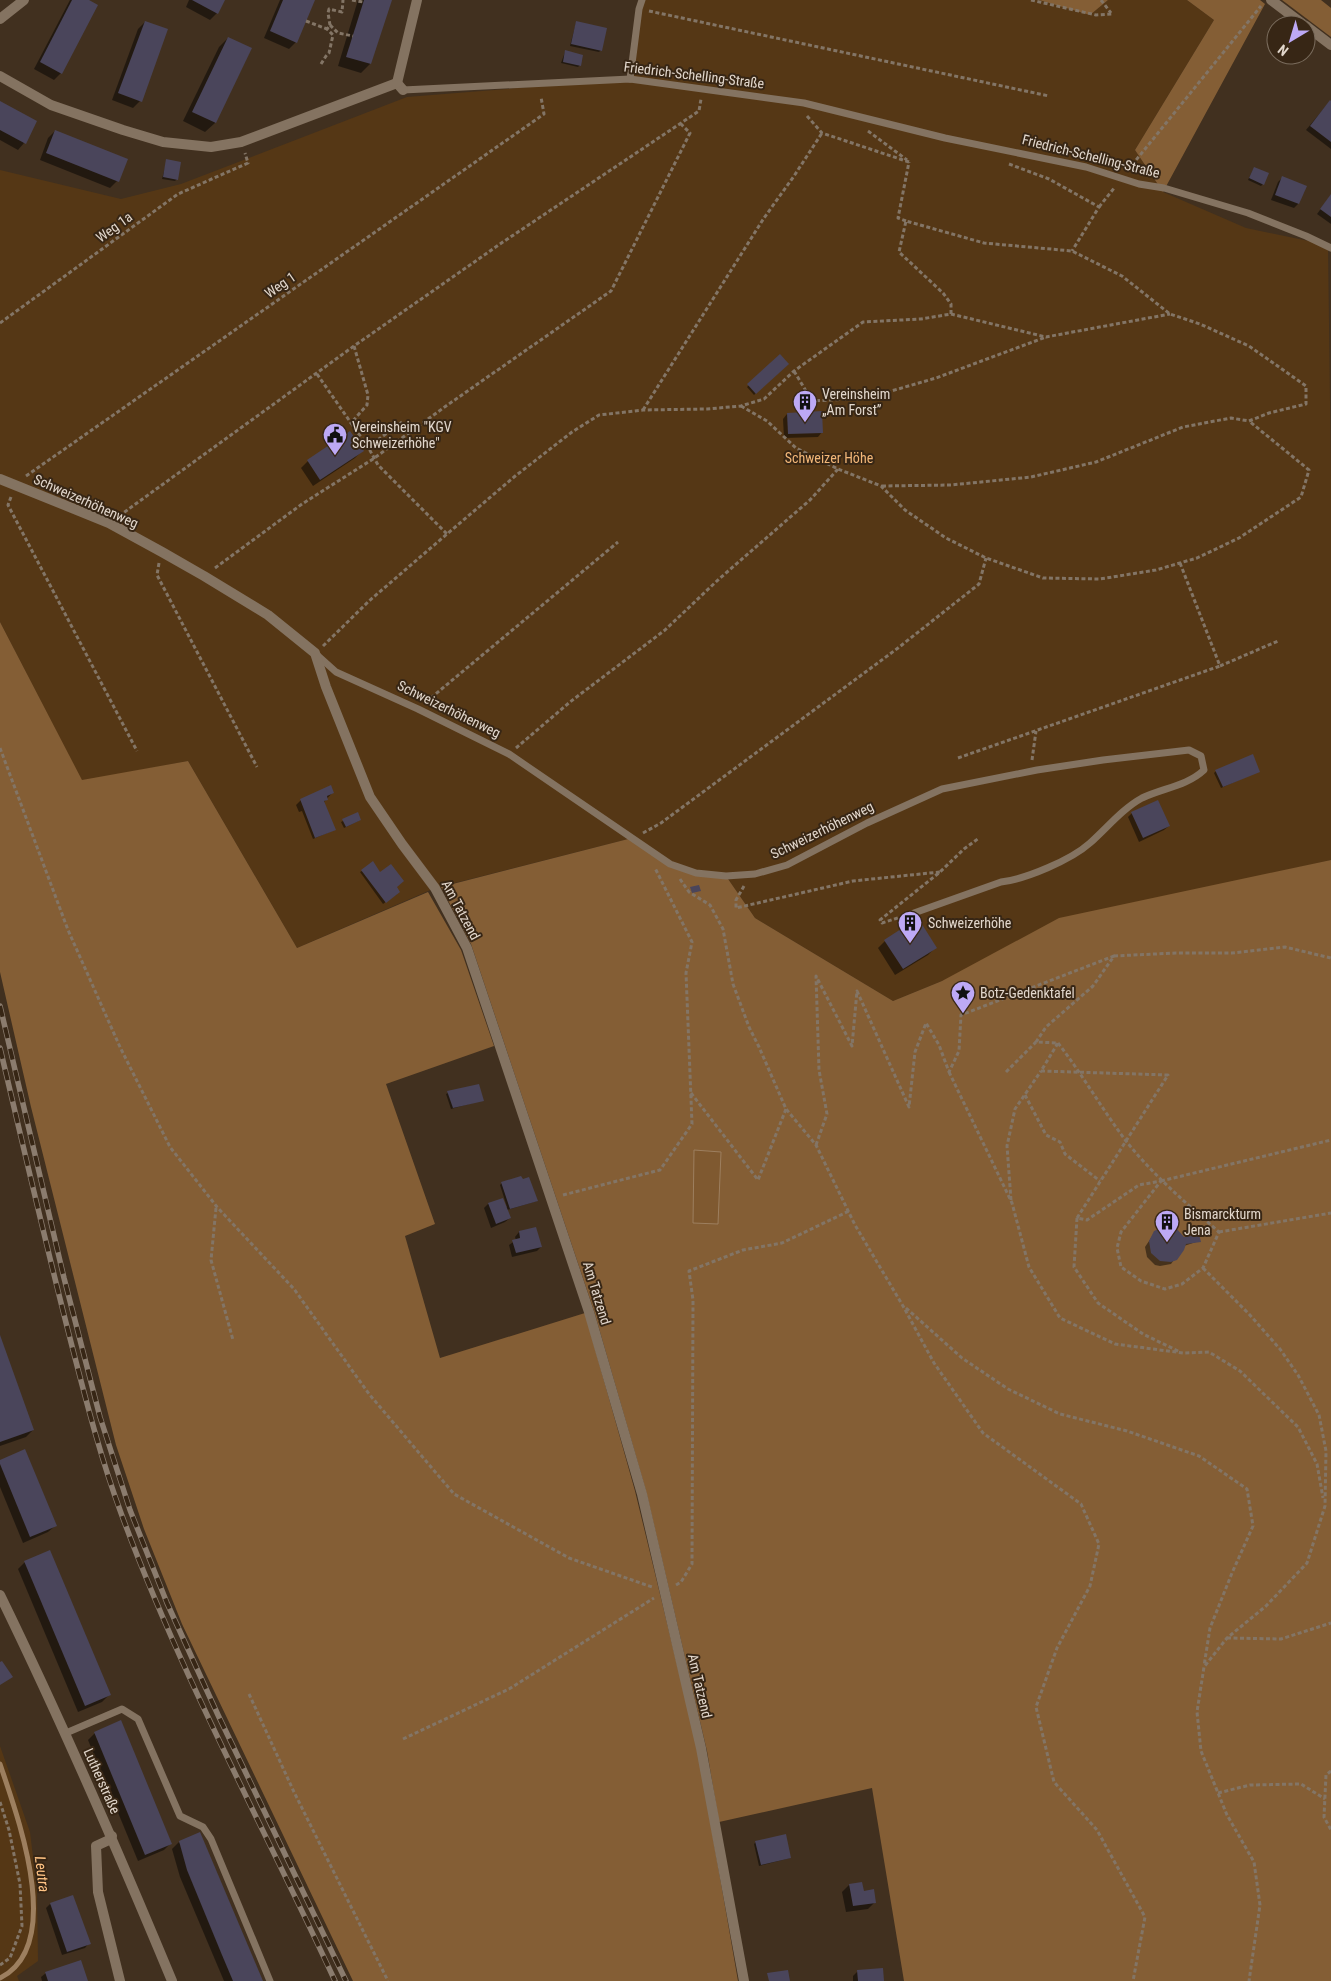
<svg xmlns="http://www.w3.org/2000/svg" width="1331" height="1981" font-family="'Roboto Condensed',sans-serif">
  <rect width="100%" height="100%" fill="#41301f"/>
  <g fill="#553715">
    <path d="M642,0H1039L1090,15L1108,0H1187L1214,20L1135,150L1163,192L1246,228L1328,245L1331,479V860L1251,878L942,981L893,1001L755,918L726,876L696,873L670,864L632,838L435,888L297,948L188,761L82,781L0,622V170L121,199L181,184L407,97L630,79Z"/>
    <path d="M0,1746L30,1832L37,1890L38,1961L17,1976L19,1981H0Z"/>
  </g>
  <g fill="#845e35">
    <path d="M1039,0H1108L1090,15Z"/>
    <path d="M1187,0H1260L1265,4L1163,192L1135,150L1214,20Z"/>
    <path d="M1282,0H1321L1331,8V37Z"/>
    <path d="M0,622L82,780L188,761L297,948L428,892L461,950L494,1046L386,1084L435,1224L405,1236L440,1358L585,1313L635,1491L698,1751L738,1981H353L182,1624L144,1529L116,1445L31,1107L0,972Z"/>
    <path d="M632,838L670,864L696,873L726,876L755,918L893,1001L942,981L1059,918L1331,860V1981H904L872,1788L719,1822L707,1751L646,1491L594,1311L471,944L441,887Z"/>
  </g>
  <path fill="#7f5930" stroke="#9d7f5f" d="M694,1150L721,1152L718,1224L693,1223Z"/>
  <g fill="#0007">
    <path d="M70,0H87L61,73L54,80L34,69Z"/>
    <path d="M189,0H224L217,13L210,20L186,7Z"/>
    <path d="M280,0H314L296,42L289,49L264,38Z"/>
    <path d="M358,0H390L370,64L361,73L338,66Z"/>
    <path d="M145,22L140,101L133,108L112,100L138,29Z"/>
    <path d="M576,23L601,50L599,52L570,46Z"/>
    <path d="M228,38L251,49L215,123L205,132L183,121L219,47Z"/>
    <path d="M565,52L580,65L578,67L561,63Z"/>
    <path d="M1330,101L1331,102V149L1306,130Z"/>
    <path d="M0,103L24,143L18,150L0,140Z"/>
    <path d="M55,131L126,159L117,181L110,188L40,160L48,138Z"/>
    <path d="M167,160L177,179L175,181L162,179Z"/>
    <path d="M1253,170L1263,184L1261,186L1248,180Z"/>
    <path d="M1282,178L1305,186L1298,204L1294,208L1271,200L1278,182Z"/>
    <path d="M1331,195V224L1317,214Z"/>
    <path d="M780,356L787,364L754,395L747,387Z"/>
    <path d="M787,414L822,432L818,437L784,438L783,419Z"/>
    <path d="M362,451L355,458L313,486L301,468L308,461Z"/>
    <path d="M1216,771H1259L1221,788L1214,773Z"/>
    <path d="M333,792L324,802L334,830L313,839L302,811L299,812L296,805L301,800Z"/>
    <path d="M1132,813L1169,826L1164,830L1139,842L1128,817Z"/>
    <path d="M357,814L360,820L344,828L341,822Z"/>
    <path d="M362,871L380,874L395,887L397,894L383,904L360,872Z"/>
    <path d="M885,941L935,948L928,955L895,975L878,948Z"/>
    <path d="M448,1093L483,1100L451,1109L446,1094Z"/>
    <path d="M502,1183L537,1201L507,1210L510,1218L505,1222L491,1228L484,1208L488,1204L507,1207L500,1185Z"/>
    <path d="M1171,1227L1183,1240L1199,1241L1184,1246L1171,1264L1160,1266L1155,1265L1147,1257L1145,1247L1155,1232L1160,1228Z"/>
    <path d="M519,1232L541,1247L537,1251L512,1257L509,1245L516,1240L515,1237Z"/>
    <path d="M0,1338L33,1430L26,1437L0,1446Z"/>
    <path d="M0,1461L55,1526L48,1532L23,1543L0,1487Z"/>
    <path d="M25,1562L109,1695L102,1702L78,1712L18,1569Z"/>
    <path d="M95,1733L171,1843L164,1850L138,1861L88,1740Z"/>
    <path d="M179,1842L261,1981H224L180,1877L172,1849Z"/>
    <path d="M756,1842L790,1858L759,1866L754,1844Z"/>
    <path d="M849,1885L863,1892L875,1902L868,1909L846,1912L842,1892Z"/>
    <path d="M50,1904L89,1943L85,1948L62,1955L46,1908Z"/>
    <path d="M882,1969L883,1981H853V1976L857,1972Z"/>
    <path d="M46,1973L87,1981H42L41,1977Z"/>
  </g>
  <g fill="none" stroke-linecap="round" stroke-linejoin="round">
    <path stroke="#9d7f5f" stroke-width="5" d="M0,1764C17,1815 66,1945 0,1978"/>
  </g>
  <g fill="#4a455b">
    <path d="M72,0H89L98,5L62,74L40,62Z"/>
    <path d="M192,0H225L218,14Z"/>
    <path d="M283,0H315L297,43L270,31Z"/>
    <path d="M364,0H392L371,64L346,57Z"/>
    <path d="M145,21L168,29L142,102L118,93Z"/>
    <path d="M576,21L607,28L602,51L571,44Z"/>
    <path d="M228,37L252,48L216,123L192,112Z"/>
    <path d="M565,50L583,55L581,66L563,62Z"/>
    <path d="M1330,100L1331,101V142L1310,126Z"/>
    <path d="M0,101L37,121L26,144L0,130Z"/>
    <path d="M55,130L128,159L119,182L46,153Z"/>
    <path d="M166,159L181,162L178,180L163,177Z"/>
    <path d="M1254,167L1269,173L1264,185L1249,178Z"/>
    <path d="M1282,176L1307,186L1299,204L1275,195Z"/>
    <path d="M1331,194V217L1320,209Z"/>
    <path d="M780,354L789,364L756,394L747,384Z"/>
    <path d="M822,411L823,433L788,434L787,413Z"/>
    <path d="M350,431L364,451L320,480L307,460Z"/>
    <path d="M1253,754L1260,772L1223,787L1215,770Z"/>
    <path d="M331,785L334,793L327,796L328,800L324,801L336,830L315,838L300,799Z"/>
    <path d="M1158,800L1170,826L1143,838L1131,812Z"/>
    <path d="M358,812L361,820L346,827L342,819Z"/>
    <path d="M373,861L380,872L391,864L404,881L397,887L400,892L386,903L361,870Z"/>
    <path d="M699,885L701,891L692,893L690,887Z"/>
    <path d="M918,918L937,948L903,969L884,940Z"/>
    <path d="M479,1084L484,1101L453,1108L447,1091Z"/>
    <path d="M521,1176L523,1179L529,1177L538,1201L510,1209L501,1182Z"/>
    <path d="M503,1198L511,1218L496,1224L488,1203Z"/>
    <path d="M1165,1226L1176,1228L1184,1237L1199,1234L1201,1242L1186,1244L1184,1250L1177,1260L1171,1262L1160,1261L1151,1253L1149,1241L1154,1231Z"/>
    <path d="M536,1227L542,1247L516,1253L512,1240L520,1238L519,1231Z"/>
    <path d="M0,1335L34,1430L0,1442Z"/>
    <path d="M25,1449L57,1526L30,1537L0,1464V1460Z"/>
    <path d="M50,1550L111,1695L85,1706L24,1561Z"/>
    <path d="M2,1661L13,1677L0,1685V1662Z"/>
    <path d="M121,1720L172,1844L145,1855L94,1732Z"/>
    <path d="M200,1832L263,1981H233L222,1955L187,1870L179,1841Z"/>
    <path d="M786,1834L791,1858L761,1865L755,1841Z"/>
    <path d="M862,1882L864,1891L874,1889L876,1903L853,1906L849,1884Z"/>
    <path d="M73,1895L91,1944L67,1952L50,1903Z"/>
    <path d="M81,1960L88,1981H48L45,1972Z"/>
    <path d="M883,1968L884,1981H858L857,1970Z"/>
    <path d="M788,1970L790,1981H769L767,1973Z"/>
  </g>
  <g fill="none" stroke-linecap="round" stroke-linejoin="round">
    <g stroke="#837566" stroke-width="3" stroke-dasharray="4 2.5" stroke-linecap="butt">
      <path d="M352,0L363,2"/>
      <path d="M1031,0L1096,15L1112,14"/>
      <path d="M1101,0L1111,13"/>
      <path d="M649,11L1049,96"/>
      <path d="M306,21L327,29"/>
      <path d="M330,25L338,33L353,36"/>
      <path d="M321,64L326,56L329,53L333,35L327,29L330,25L328,13L329,9L342,12L343,0"/>
      <path d="M807,116L822,133L909,162"/>
      <path d="M868,131L907,160"/>
      <path d="M1009,164L1049,179L1099,207L1072,251"/>
      <path d="M1128,170L1261,6"/>
      <path d="M1099,207L1115,187"/>
      <path d="M906,221L898,218L909,162"/>
      <path d="M0,323L178,194L248,163L245,153"/>
      <path d="M354,346L368,395L367,405L351,423L368,447"/>
      <path d="M794,371L812,401L867,398L936,378L1046,337"/>
      <path d="M317,374L351,423"/>
      <path d="M741,406L767,421L796,448L838,469L881,486L905,510L946,538L986,558L1043,578L1100,579L1156,570L1197,558L1239,538L1301,497L1309,470L1249,421L1269,413L1306,404V386L1249,346L1200,324L1170,314L1122,276L1072,251L984,243L906,221L899,252L943,293L951,304V314"/>
      <path d="M643,410L764,218L794,176L822,133"/>
      <path d="M402,422L368,447L378,465L447,534"/>
      <path d="M26,476L544,114L541,97"/>
      <path d="M882,486L951,485L1031,477L1096,462L1183,427L1231,418L1249,421"/>
      <path d="M11,497L8,505L137,751"/>
      <path d="M119,516L354,346L500,244L699,111L701,99"/>
      <path d="M159,563L157,575L257,767"/>
      <path d="M1180,563L1220,666L1278,641"/>
      <path d="M215,568L302,504L373,459L446,406L611,291L690,133L680,123"/>
      <path d="M323,646L369,601L447,534L514,477L572,432L599,415L643,410L707,409L741,406L764,399L794,371L863,322L921,319L951,314L1046,337L1170,314"/>
      <path d="M426,702L618,542"/>
      <path d="M0,748L68,930L120,1047L170,1147L217,1207L294,1289L369,1394L454,1494L569,1558L652,1587"/>
      <path d="M516,748L570,702L665,630L719,579L810,500L838,469"/>
      <path d="M958,758L1220,666"/>
      <path d="M1032,760L1036,731"/>
      <path d="M643,833L661,823L898,648L979,584L986,558"/>
      <path d="M680,879L689,892L710,905L723,929L733,984L749,1027L759,1047L786,1109L816,1145L855,1225L903,1306L934,1363L983,1433L1081,1504L1099,1544L1090,1586L1057,1648L1036,1707L1054,1782L1097,1830L1145,1917L1133,1981"/>
      <path d="M744,886L736,900V908L853,881L940,872"/>
      <path d="M904,916L882,923L880,920L940,872L964,849L979,838"/>
      <path d="M1114,956L1176,953H1232L1285,947L1331,958"/>
      <path d="M1058,1043C1082,1074 1102,1109 1126,1141C1153,1175 1186,1203 1219,1232"/>
      <path d="M949,1072L1012,1203L1029,1267L1060,1318L1115,1344L1183,1353L1209,1352L1240,1371L1298,1427L1317,1464L1323,1498"/>
      <path d="M1006,1072L1036,1042"/>
      <path d="M691,1093L758,1180L786,1109"/>
      <path d="M1025,1095L1046,1135L1060,1142L1065,1154L1100,1181"/>
      <path d="M816,1145L827,1114L819,1070L816,976L852,1046L857,991L909,1107L915,1052L926,1023L939,1045L949,1072L959,1051L961,1015L1114,956L1093,986L1046,1027L1036,1042L1058,1043L1041,1071L1168,1075L1077,1218L1087,1220L1139,1185L1161,1181L1121,1232L1117,1248L1121,1267L1141,1281L1165,1289L1182,1284L1203,1268L1219,1232"/>
      <path d="M1161,1181L1331,1140"/>
      <path d="M563,1195L660,1170L692,1124L686,973L692,942L655,868"/>
      <path d="M1011,1200L1007,1146L1015,1109L1041,1071"/>
      <path d="M216,1208L211,1260L233,1340"/>
      <path d="M1077,1218L1074,1267L1098,1303L1143,1334L1180,1352"/>
      <path d="M1219,1232L1331,1213"/>
      <path d="M1203,1268L1249,1314L1280,1349L1298,1375L1319,1415L1326,1451L1325,1506L1307,1563L1266,1606L1227,1638L1204,1667L1197,1712L1201,1751L1227,1815L1254,1862L1260,1905L1249,1981"/>
      <path d="M906,1308L962,1358L1008,1389L1060,1414L1127,1431L1199,1456L1247,1489L1253,1526L1232,1573L1210,1628L1204,1666"/>
      <path d="M676,1585L681,1582L692,1564L693,1300L689,1271L743,1250L782,1243L849,1211"/>
      <path d="M1227,1638L1281,1639L1331,1623"/>
      <path d="M249,1694L294,1792L388,1981"/>
      <path d="M403,1739L509,1689L654,1598"/>
      <path d="M1331,1771L1326,1775L1324,1817L1331,1830"/>
      <path d="M1218,1793L1250,1785L1301,1784L1325,1799"/>
      <path d="M0,1802L9,1830L20,1884L22,1926L10,1958L0,1965"/>
    </g>
    <g stroke="#847361" stroke-width="7">
      <path d="M630,79L639,9L642,0"/>
      <path d="M403,90L630,79L804,103L945,138L1086,167L1139,184L1164,188L1248,213L1306,236L1331,248"/>
      <path d="M316,654L336,672L418,709L509,754L670,864L696,873L726,876L755,874L787,865L867,823L942,789L1037,770L1103,760L1189,750L1201,756L1204,770C1187,786 1163,788 1142,798C1122,809 1107,828 1090,843C1071,860 1026,879 1001,882L914,913"/>
      <path d="M66,1733L122,1709L138,1719L180,1816L203,1827L211,1839L270,1981"/>
    </g>
    <g stroke="#847361" stroke-width="10">
      <path d="M1271,0L1304,25"/>
      <path d="M0,19L24,0"/>
      <path d="M1306,26L1331,45"/>
      <path d="M0,76L51,105L123,130L163,142L211,147L241,142L397,83L403,90"/>
      <path d="M397,83L417,0"/>
      <path d="M0,479L109,523L162,552L204,576L268,615L315,653L326,687L370,797L402,844L435,888L467,948L589,1312L642,1494L701,1748L744,1981"/>
      <path d="M0,1595C62,1722 118,1851 172,1981"/>
      <path d="M112,1836L109,1840L96,1846L98,1892L120,1981"/>
    </g>
    <defs>
      <g id="rail">
        <path d="M0,1006L64,1278L100,1417L130,1510L167,1603L218,1715L346,1981"/>
        <path d="M0,1048C24,1149 47,1250 73,1350C87,1404 101,1459 121,1513C180,1674 263,1825 335,1981"/>
      </g>
    </defs>
    <use href="#rail" stroke="#8b7c6e" stroke-width="5.5"/>
    <use href="#rail" stroke="#372615" stroke-width="4" stroke-dasharray="11" stroke-linecap="butt"/>
  </g>
  <defs>
    <symbol id="building-pin" viewBox="-11 -11 22 30"><path d="M0 17L-7.5 6A9.5 9.5 0 1 1 7.5 6Z" fill="#bda9f5" stroke="#372615"/><path d="M-4-6H4V6H1V3H-1V6H-4ZM-2.5-4.3h1.7v1.8h-1.7ZM.8-4.3h1.7v1.8H.8ZM-2.5-1h1.7V.8h-1.7ZM.8-1h1.7V.8H.8Z" fill="#111"/></symbol>
    <symbol id="civic-pin" viewBox="-11 -11 22 30"><path d="M0 17L-7.5 6A9.5 9.5 0 1 1 7.5 6Z" fill="#bda9f5" stroke="#372615"/><path d="M-.6-6.5H3V-4.5H.6V-3L4-1V1h2V6H-6V1h2V-1L-.6-3ZM-1.2 2.5V6h2.4V2.5Z" fill="#111"/></symbol>
    <symbol id="sight-pin" viewBox="-11 -11 22 30"><path d="M0 17L-7.5 6A9.5 9.5 0 1 1 7.5 6Z" fill="#bda9f5" stroke="#372615"/><path d="M0-6L1.8-2.2L6-1.7L2.9 1.2L3.7 5.4L0 3.3L-3.7 5.4L-2.9 1.2L-6-1.7L-1.8-2.2Z" fill="#111"/></symbol>
  </defs>
  <g fill-rule="evenodd">
    <use href="#building-pin" x="791" y="388" width="28" height="38"/>
    <use href="#civic-pin" x="321" y="421" width="28" height="38"/>
    <use href="#building-pin" x="896" y="909" width="28" height="38"/>
    <use href="#sight-pin" x="949" y="979" width="28" height="38"/>
    <use href="#building-pin" x="1153" y="1208" width="28" height="38"/>
  </g>
  <g text-anchor="middle" dominant-baseline="central" stroke-width="4" stroke-linejoin="round" paint-order="stroke">
    <g font-size="14" fill="#e2d7cc" stroke="#372615">
      <text transform="translate(694 75) rotate(7)">Friedrich-Schelling-Straße</text>
      <text transform="translate(1091 156) rotate(14)">Friedrich-Schelling-Straße</text>
      <text transform="translate(114 227) rotate(-36)">Weg 1a</text>
      <text transform="translate(280 285) rotate(-35)">Weg 1</text>
      <text transform="translate(86 501) rotate(24)">Schweizerhöhenweg</text>
      <text transform="translate(449 709) rotate(26)">Schweizerhöhenweg</text>
      <text transform="translate(822 830) rotate(-26)">Schweizerhöhenweg</text>
      <text transform="translate(461 910) rotate(62)">Am Tatzend</text>
      <text transform="translate(597 1293) rotate(73)">Am Tatzend</text>
      <text transform="translate(700 1686) rotate(77)">Am Tatzend</text>
      <text transform="translate(102 1781) rotate(66)">Lutherstraße</text>
    </g>
    <g font-size="14" fill="#e2d7cc" stroke="#372615" text-anchor="start">
      <text x="822" y="394">Vereinsheim<tspan x="822" dy="16">„Am Forst”</tspan></text>
      <text x="352" y="427">Vereinsheim "KGV<tspan x="352" dy="16">Schweizerhöhe"</tspan></text>
      <text x="928" y="923">Schweizerhöhe</text>
      <text x="980" y="993">Botz-Gedenktafel</text>
      <text x="1184" y="1214">Bismarckturm<tspan x="1184" dy="16">Jena</tspan></text>
    </g>
    <g font-size="14" fill="#f3b778" stroke="#372615">
      <text x="829" y="458">Schweizer Höhe</text>
    </g>
    <g font-size="15" font-style="italic" fill="#ffc384" stroke="#372615">
      <text transform="translate(42 1874) rotate(83)">Leutra</text>
    </g>
  </g>
  <g transform="translate(1291 40) rotate(218)"><circle r="24" fill="#372615" stroke="#7b6d5e"/>
  <path d="M0-4L9 19L0 12L-9 19Z" fill="#bda9f5"/>
  <text y="-8" font-size="14" font-weight="bold" text-anchor="middle" fill="#e2d7cc">N</text>
  </g>
</svg>
